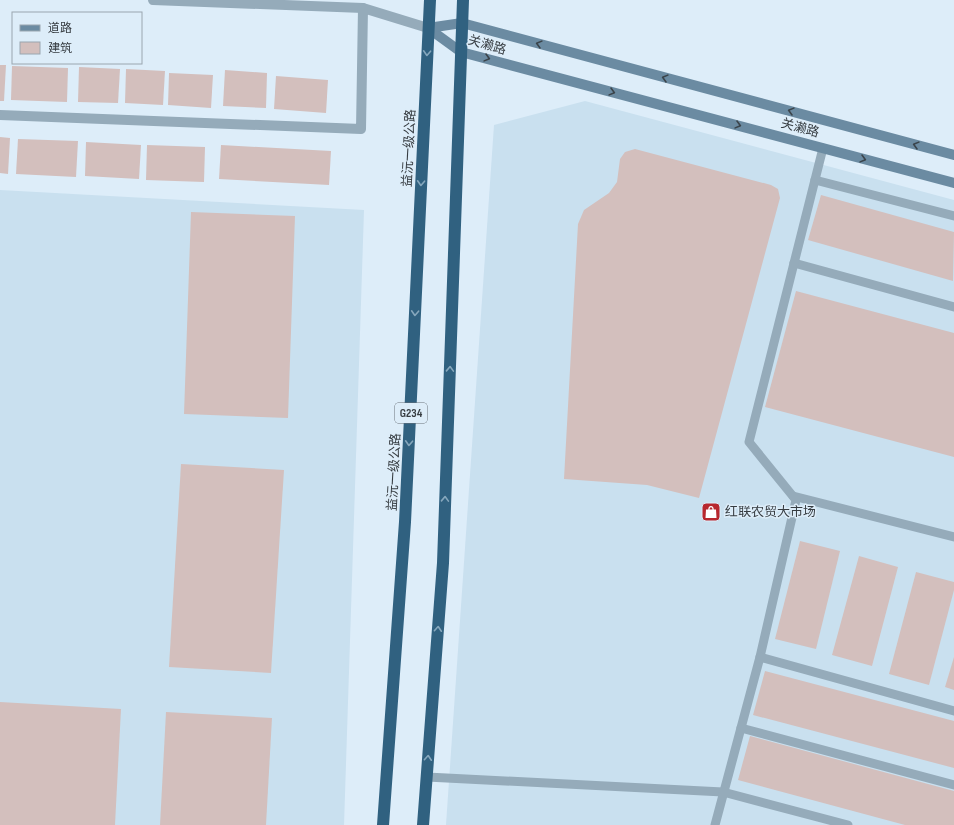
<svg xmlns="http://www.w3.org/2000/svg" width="954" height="825" font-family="'Sofia Sans Condensed','Noto Sans SC',sans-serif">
  <rect width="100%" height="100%" fill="#ddedf9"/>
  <g fill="#c9e0ef">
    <path d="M585,101L954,200V825H446L494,125Z"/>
    <path d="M0,190L364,210L344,825H0Z"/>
  </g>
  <g fill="#d3bfbd">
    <path d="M0,65H6L4,101H0Z"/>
    <path d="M12,66L68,68L67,102L11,100Z"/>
    <path d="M79,67L120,69L118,103L78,102Z"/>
    <path d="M126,69L165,71L163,105L125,103Z"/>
    <path d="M225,70L267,73L266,108L223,106Z"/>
    <path d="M169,73L213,75L211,108L168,105Z"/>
    <path d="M276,76L328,80L326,113L274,109Z"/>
    <path d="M0,137L10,138L8,174L0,173Z"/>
    <path d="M18,139L78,141L76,177L16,174Z"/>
    <path d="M86,142L141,145L139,179L85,176Z"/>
    <path d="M147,145L205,147L204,182L146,180Z"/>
    <path d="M221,145L331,151L329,185L219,179Z"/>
    <path d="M635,149L771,185L778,189L780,198L699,498L647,485L564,479L578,224L584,210L609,193L617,182L620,159L625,152Z"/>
    <path d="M821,195L954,232L953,281L808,240Z"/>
    <path d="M191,212L295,216L288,418L184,414Z"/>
    <path d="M796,291L954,333V457L765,407Z"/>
    <path d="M181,464L284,470L271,673L169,667Z"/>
    <path d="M800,541L840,551L816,649L775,639Z"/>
    <path d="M859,556L898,567L872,666L832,655Z"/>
    <path d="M916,572L954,582V590L929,685L889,674Z"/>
    <path d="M954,657V690L945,687Z"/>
    <path d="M765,671L954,721V768L753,715Z"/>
    <path d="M0,702L121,709L115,825H0Z"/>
    <path d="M166,712L272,718L266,825H160Z"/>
    <path d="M750,736L954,791V825H905L738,780Z"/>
  </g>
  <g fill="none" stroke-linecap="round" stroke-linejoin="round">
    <g stroke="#95abba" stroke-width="9">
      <path d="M815,180L954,216"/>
      <path d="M794,263L954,307"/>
      <path d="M793,496L954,537"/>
      <path d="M760,657L796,500L749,442L823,148"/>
      <path d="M741,728L954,785"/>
      <path d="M427,777L723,792L848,825"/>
      <path d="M715,825L760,657L954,711"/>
    </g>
    <g stroke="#95abba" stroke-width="10">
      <path d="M153,0L363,8"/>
      <path d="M0,115L361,129L363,8L428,28"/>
    </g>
    <g stroke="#6b8ba2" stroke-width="10">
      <path d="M428,28L461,52L954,183"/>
      <path d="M428,28L462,23L954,155"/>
    </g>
    <g stroke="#306180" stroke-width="12">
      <path d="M383,825L405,522L430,0"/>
      <path d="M423,825L443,563L463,0"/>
    </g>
  </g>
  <defs><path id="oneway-chevron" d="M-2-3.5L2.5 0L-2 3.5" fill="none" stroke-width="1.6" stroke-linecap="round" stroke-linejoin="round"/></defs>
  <g stroke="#3b444b">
    <use href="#oneway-chevron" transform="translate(539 44) rotate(-165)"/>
    <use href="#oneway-chevron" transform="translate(487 58) rotate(15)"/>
    <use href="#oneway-chevron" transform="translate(665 78) rotate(-165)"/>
    <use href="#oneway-chevron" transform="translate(612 92) rotate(15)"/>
    <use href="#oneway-chevron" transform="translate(791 111) rotate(-165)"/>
    <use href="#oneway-chevron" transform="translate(738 125) rotate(15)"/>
    <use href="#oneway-chevron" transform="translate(916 145) rotate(-165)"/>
    <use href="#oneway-chevron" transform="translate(863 159) rotate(15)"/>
  </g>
  <g stroke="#86a7bc">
    <use href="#oneway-chevron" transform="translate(427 53) rotate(93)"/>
    <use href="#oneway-chevron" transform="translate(421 183) rotate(93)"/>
    <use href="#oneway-chevron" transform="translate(415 313) rotate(93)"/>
    <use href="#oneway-chevron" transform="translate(450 369) rotate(-88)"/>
    <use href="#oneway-chevron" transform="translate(409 443) rotate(93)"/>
    <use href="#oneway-chevron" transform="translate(445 499) rotate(-88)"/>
    <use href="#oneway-chevron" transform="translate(438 629) rotate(-86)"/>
    <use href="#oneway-chevron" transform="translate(428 758) rotate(-86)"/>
  </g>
  <defs>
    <symbol id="shop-square" viewBox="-11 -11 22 22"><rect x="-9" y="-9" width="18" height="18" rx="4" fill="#b7272e" stroke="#ddedf9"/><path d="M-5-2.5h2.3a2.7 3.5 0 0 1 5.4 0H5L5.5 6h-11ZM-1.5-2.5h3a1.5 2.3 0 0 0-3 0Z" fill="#fff"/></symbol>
  </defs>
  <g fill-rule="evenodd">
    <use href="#shop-square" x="700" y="501" width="22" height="22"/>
  </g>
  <g text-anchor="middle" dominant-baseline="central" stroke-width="3" stroke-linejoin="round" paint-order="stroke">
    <rect fill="#ddedf9" stroke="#687178" stroke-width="1" x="395" y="403" width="32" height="20" rx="3"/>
    <g font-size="12" font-weight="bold" fill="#363c41">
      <text x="411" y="413">G234</text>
    </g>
    <g font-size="13" fill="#363c41" stroke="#ddedf9">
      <text transform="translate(487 45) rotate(16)">关濑路</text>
      <text transform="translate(800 128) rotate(15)">关濑路</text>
      <text transform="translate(409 148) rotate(-87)">益沅一级公路</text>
      <text transform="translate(394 472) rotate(-87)">益沅一级公路</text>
    </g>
    <g font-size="13" fill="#363c41" stroke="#ddedf9" text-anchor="start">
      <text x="725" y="512">红联农贸大市场</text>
    </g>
  </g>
  <rect x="12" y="12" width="130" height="52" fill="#ddedf9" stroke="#9aa6af"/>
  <rect x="20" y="25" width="20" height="6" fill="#6b8ba2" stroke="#9aa6af"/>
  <text x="48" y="32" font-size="12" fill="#363c41">道路</text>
  <rect x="20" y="42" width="20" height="12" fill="#d3bfbd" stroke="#9aa6af"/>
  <text x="48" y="52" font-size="12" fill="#363c41">建筑</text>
</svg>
